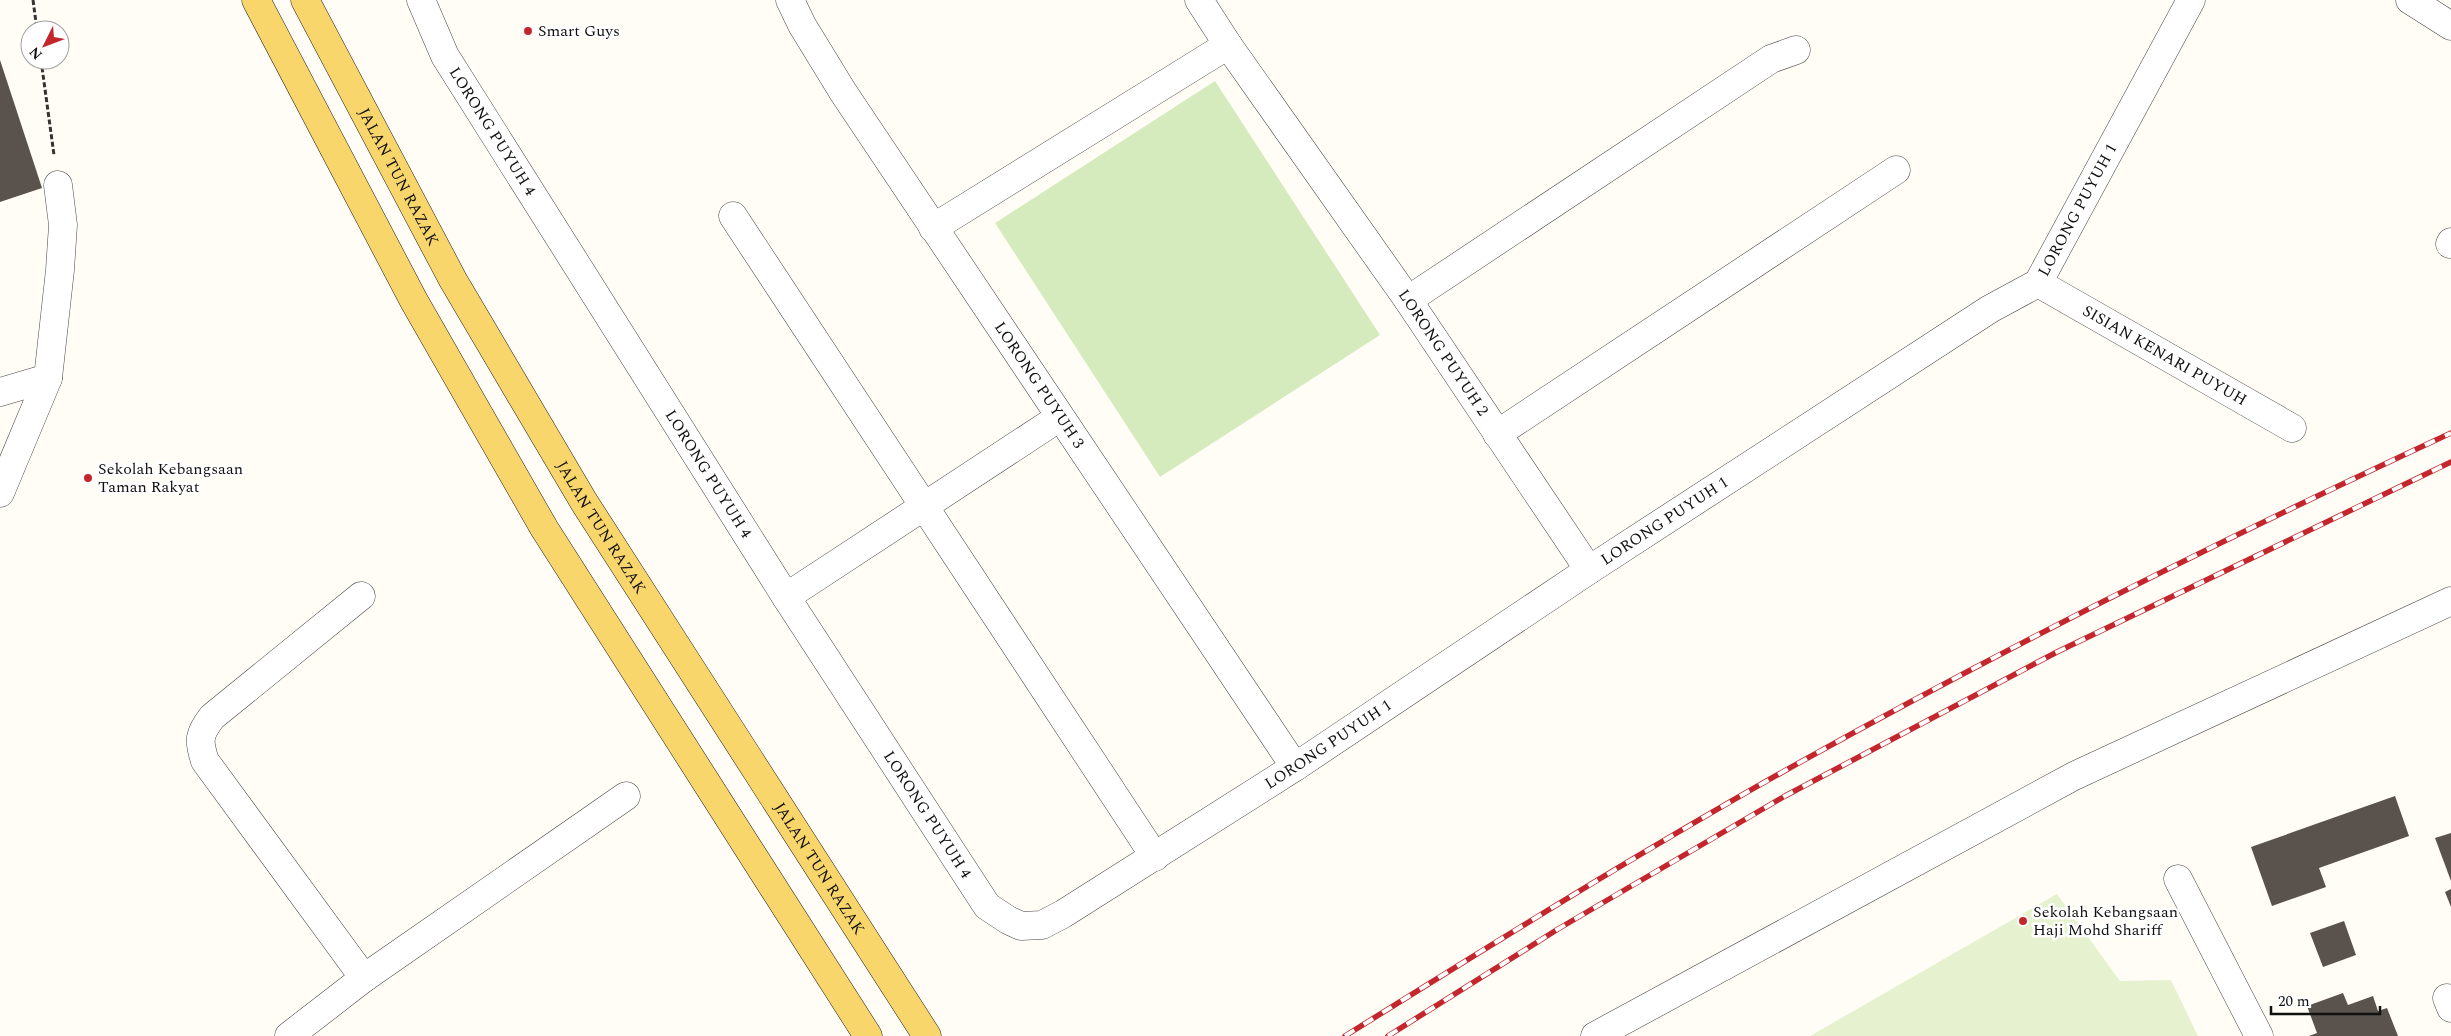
<svg xmlns="http://www.w3.org/2000/svg" width="2451" height="1036" font-family="Spectral,serif">
  <rect width="100%" height="100%" fill="#fffdf5"/>
  <path fill="#d5ebbd" d="M1215,81L1380,335L1160,477L995,223Z"/>
  <path fill="#e6f2cf" d="M2057,894L2120,981L2171,980L2198,1036H1810Z"/>
  <g fill="#5a524d">
    <path d="M0,60L42,188L0,202Z"/>
    <path d="M2395,796L2409,836L2319,868L2326,887L2272,906L2251,847Z"/>
    <path d="M2451,833V881L2435,838Z"/>
    <path d="M2451,889V907L2445,892Z"/>
    <path d="M2344,921L2356,955L2323,967L2310,933Z"/>
    <path d="M2343,993L2348,1005L2373,996L2378,1011L2387,1008L2398,1036H2309L2317,1033L2307,1006Z"/>
  </g>
  <g fill="none" stroke-linecap="round" stroke-linejoin="round">
    <defs>
      <g id="minor">
        <path id="s1" d="M421,0L445,56L786,597L987,906L1008,920L1021,926L1042,925L1063,914L1295,767L1589,570L1990,309L2038,283L2191,0"/>
        <path id="s2" d="M790,0L802,25L843,92L1295,767"/>
        <path id="s3" d="M1199,0L1228,45L1408,300L1589,570"/>
        <path d="M2410,0L2451,26"/>
        <path d="M733,216L1155,857"/>
        <path d="M933,228L1228,45"/>
        <path d="M2450,244L2451,242"/>
        <path id="s4" d="M2038,283L2292,428"/>
        <path d="M1408,300L1771,59L1796,50"/>
        <path d="M0,392L48,378"/>
        <path d="M1497,434L1896,170"/>
        <path d="M0,493L48,378L60,270L63,225L58,185"/>
        <path d="M361,596L212,717C199,734 198,740 205,761L364,978"/>
        <path d="M786,597L1060,417"/>
        <path d="M2178,879L2259,1036"/>
        <path d="M2447,998L2451,1008"/>
        <path d="M289,1036L364,978L626,796"/>
        <path d="M1595,1036L2074,776L2451,601"/>
      </g>
      <g id="major">
        <path d="M256,0L414,301L544,528L868,1036"/>
        <path id="s5" d="M305,0L453,280L584,502L927,1036"/>
      </g>
    </defs>
    <use href="#minor" stroke="#444" stroke-width="29"/>
    <use href="#major" stroke="#222" stroke-width="29"/>
    <g stroke="#333" stroke-width="3" stroke-dasharray="5 2.5" stroke-linecap="butt">
      <path d="M33,0L37,30"/>
      <path d="M41,60L54,155"/>
    </g>
    <use href="#minor" stroke="#fff" stroke-width="28"/>
    <use href="#major" stroke="#f9d66b" stroke-width="28"/>
    <defs>
      <g id="rail">
        <path d="M1345,1036C1489,946 1632,857 1779,774C1998,651 2223,539 2451,433"/>
        <path d="M1388,1036L1558,929L1785,796L2057,652L2451,462"/>
      </g>
    </defs>
    <use href="#rail" stroke="#c4262e" stroke-width="5.5"/>
    <use href="#rail" stroke="#fff" stroke-width="4" stroke-dasharray="11" stroke-linecap="butt"/>
  </g>
  <g fill="#c4262e" stroke="#fff" stroke-width="2">
    <circle cx="528" cy="31" r="5"/>
    <circle cx="88" cy="478" r="5"/>
    <circle cx="2023" cy="921" r="5"/>
  </g>
  <g text-anchor="middle" dominant-baseline="central" stroke-width="5" stroke-linejoin="round" paint-order="stroke">
    <g font-size="16" fill="#111" stroke="#fff" text-anchor="start">
      <text x="538" y="31">Smart Guys</text>
      <text x="98" y="469">Sekolah Kebangsaan<tspan x="98" dy="18">Taman Rakyat</tspan></text>
      <text x="2033" y="912">Sekolah Kebangsaan<tspan x="2033" dy="18">Haji Mohd Shariff</tspan></text>
    </g>
    <g font-size="16" fill="#111" stroke="#fff">
      <text stroke="none"><textPath href="#s1" startOffset="150">LORONG PUYUH 4</textPath></text>
      <text stroke="none"><textPath href="#s5" startOffset="200">JALAN TUN RAZAK</textPath></text>
      <text stroke="none"><textPath href="#s1" startOffset="2398">LORONG PUYUH 1</textPath></text>
      <text stroke="none"><textPath href="#s3" startOffset="429">LORONG PUYUH 2</textPath></text>
      <text stroke="none"><textPath href="#s4" startOffset="146">SISIAN KENARI PUYUH</textPath></text>
      <text stroke="none"><textPath href="#s2" startOffset="459">LORONG PUYUH 3</textPath></text>
      <text stroke="none"><textPath href="#s1" startOffset="555">LORONG PUYUH 4</textPath></text>
      <text stroke="none"><textPath href="#s1" startOffset="1872">LORONG PUYUH 1</textPath></text>
      <text stroke="none"><textPath href="#s5" startOffset="605">JALAN TUN RAZAK</textPath></text>
      <text stroke="none"><textPath href="#s1" startOffset="1468">LORONG PUYUH 1</textPath></text>
      <text stroke="none"><textPath href="#s1" startOffset="960">LORONG PUYUH 4</textPath></text>
      <text stroke="none"><textPath href="#s5" startOffset="1010">JALAN TUN RAZAK</textPath></text>
    </g>
  </g>
  <g transform="translate(45 45) rotate(228)"><circle r="24" fill="#ffffff" stroke="#a0a0a0"/>
  <path d="M0-4L9 19L0 12L-9 19Z" fill="#c4262e"/>
  <text y="-8" font-size="14" font-weight="bold" text-anchor="middle" fill="#111111">N</text>
  </g>
  <path d="M2271 1006v8h109v-8" fill="none" stroke="#111111" stroke-width="2.5"/>
  <text x="2278" y="1006" font-size="15" fill="#111111" stroke="#ffffff" stroke-width="4" paint-order="stroke">20 m</text>
</svg>
